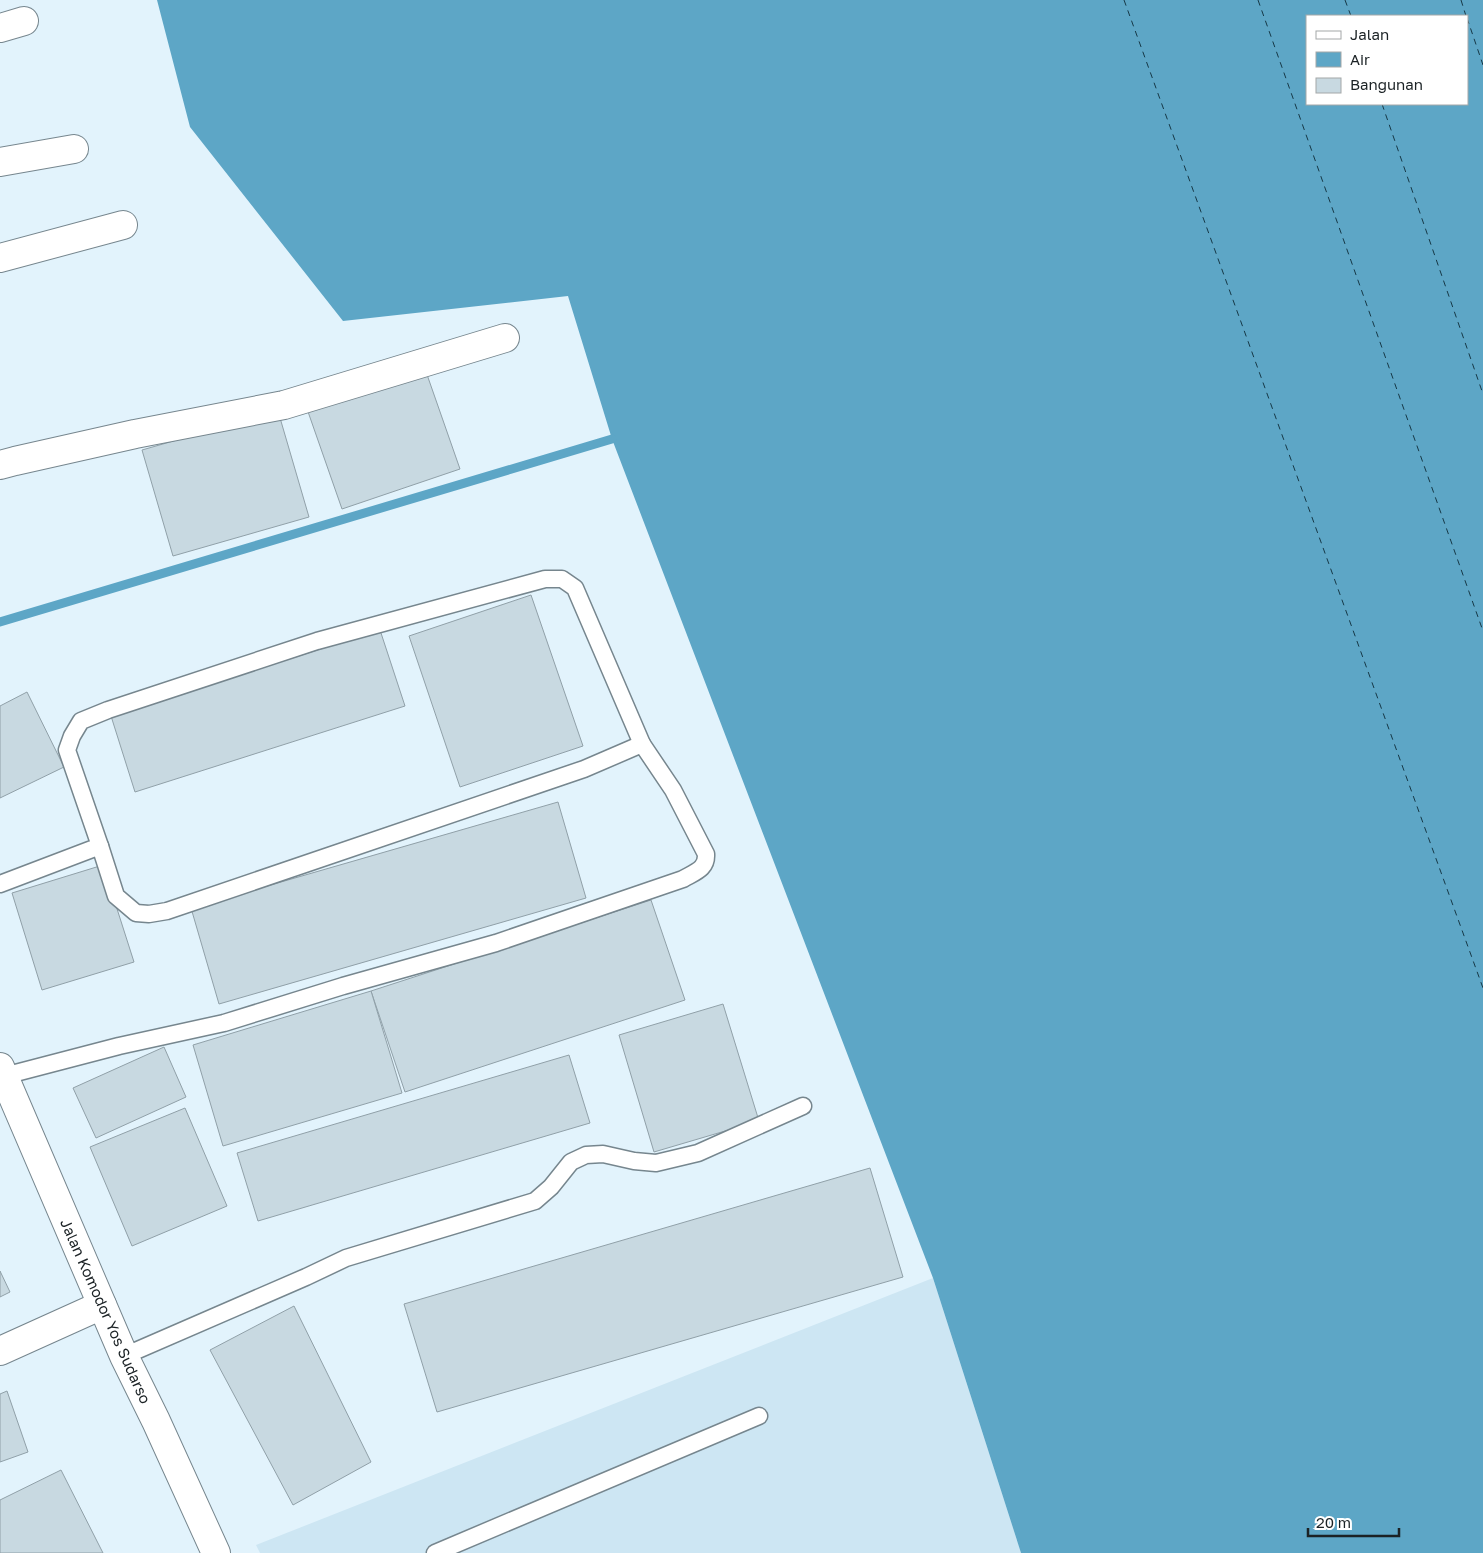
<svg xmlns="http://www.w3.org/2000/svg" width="1483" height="1553" font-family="'Golos Text',sans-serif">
  <rect width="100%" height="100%" fill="#e2f3fc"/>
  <path fill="#cde6f3" d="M933,1278L1021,1553H260L256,1545Z"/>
  <path fill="#5da6c6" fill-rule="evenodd" d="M157,0H1483V1553H1021L933,1278L612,439L568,296L343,321L190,127ZM1307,16H1467V104H1307Z"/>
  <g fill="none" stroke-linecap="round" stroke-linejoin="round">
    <path stroke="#5da6c6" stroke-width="9" d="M0,622L612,439"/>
    <g stroke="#163846" stroke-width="1" stroke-dasharray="6 5" stroke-linecap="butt">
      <path d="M1124,0L1483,988"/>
      <path d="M1258,0L1483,631"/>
      <path d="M1345,0L1351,16"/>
      <path d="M1461,0L1466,16"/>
      <path d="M1467,18L1483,65"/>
      <path d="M1382,104L1483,394"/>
    </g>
  </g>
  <g fill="#c8d9e1" stroke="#90a0a8">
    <path d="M424,366L460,469L342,509L306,406Z"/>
    <path d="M278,411L309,517L173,556L142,450Z"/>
    <path d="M531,595L583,746L460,787L409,636Z"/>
    <path d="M380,630L405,706L135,792L111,716Z"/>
    <path d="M27,692L64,767L0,798V706Z"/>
    <path d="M558,802L586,898L219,1004L191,908Z"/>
    <path d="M103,865L134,962L42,990L12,893Z"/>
    <path d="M651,900L685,1000L405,1092L371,991Z"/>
    <path d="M371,991L402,1093L223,1146L193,1045Z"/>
    <path d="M723,1004L759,1121L654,1152L619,1035Z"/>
    <path d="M164,1047L186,1097L96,1138L73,1088Z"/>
    <path d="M569,1055L590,1123L258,1221L237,1153Z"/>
    <path d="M185,1108L227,1206L132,1246L90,1147Z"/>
    <path d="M870,1168L903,1277L437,1412L404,1304Z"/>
    <path d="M0,1271L10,1292L0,1297Z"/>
    <path d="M294,1306L371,1462L293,1505L210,1350Z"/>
    <path d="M7,1391L28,1452L0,1462V1394Z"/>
    <path d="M61,1470L103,1553H0V1500Z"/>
  </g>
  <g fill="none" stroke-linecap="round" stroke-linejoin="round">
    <defs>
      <g id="lane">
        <path d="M0,884L100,846L67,750L72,736L81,721L108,710L317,641L545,579H562L575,588L642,744"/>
        <path d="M4,1076L119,1046L224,1023L343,986L496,943L683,879C695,872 707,869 706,854L673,790L642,744L584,769L167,911L149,914L136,913L116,896L100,846"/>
        <path d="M124,1356L306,1277L346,1258L535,1201L551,1187L571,1162L586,1155L603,1154L634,1161L656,1163L698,1153L803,1106"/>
        <path d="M435,1553L759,1416"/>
      </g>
      <g id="street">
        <path d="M0,28L24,21"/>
        <path d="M0,162L74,149"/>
        <path d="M0,258L123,225"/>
        <path d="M0,465L15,461L135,434L284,405L505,338"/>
        <path d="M0,1351L102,1305"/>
      </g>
      <path id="secondary" d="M0,1067L124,1356L156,1421L216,1553"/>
    </defs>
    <use href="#lane" stroke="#76868e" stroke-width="19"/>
    <use href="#street" stroke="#76868e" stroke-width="30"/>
    <use href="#secondary" stroke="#76868e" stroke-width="30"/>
    <use href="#lane" stroke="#fff" stroke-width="16"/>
    <use href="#street" stroke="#fff" stroke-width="28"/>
    <use href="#secondary" stroke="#fff" stroke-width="28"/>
  </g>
  <g text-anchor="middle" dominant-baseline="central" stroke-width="4.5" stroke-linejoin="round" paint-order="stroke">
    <g font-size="15" fill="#1b2225" stroke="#fff">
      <text transform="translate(106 1311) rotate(66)">Jalan Komodor Yos Sudarso</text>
    </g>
  </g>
  <rect x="1306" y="15" width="162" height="90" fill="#ffffff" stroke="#a4a7a8"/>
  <rect x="1316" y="31" width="25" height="8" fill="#ffffff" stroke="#a4a7a8"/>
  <text x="1350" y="40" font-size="15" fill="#1b2225">Jalan</text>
  <rect x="1316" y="52" width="25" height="15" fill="#5da6c6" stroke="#a4a7a8"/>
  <text x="1350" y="65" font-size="15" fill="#1b2225">Air</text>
  <rect x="1316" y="78" width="25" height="15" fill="#c8d9e1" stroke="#a4a7a8"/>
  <text x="1350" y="90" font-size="15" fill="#1b2225">Bangunan</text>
  <path d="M1308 1528v8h91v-8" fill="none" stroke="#1b2225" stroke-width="2.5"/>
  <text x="1316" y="1528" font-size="15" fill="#1b2225" stroke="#ffffff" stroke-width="4" paint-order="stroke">20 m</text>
</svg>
